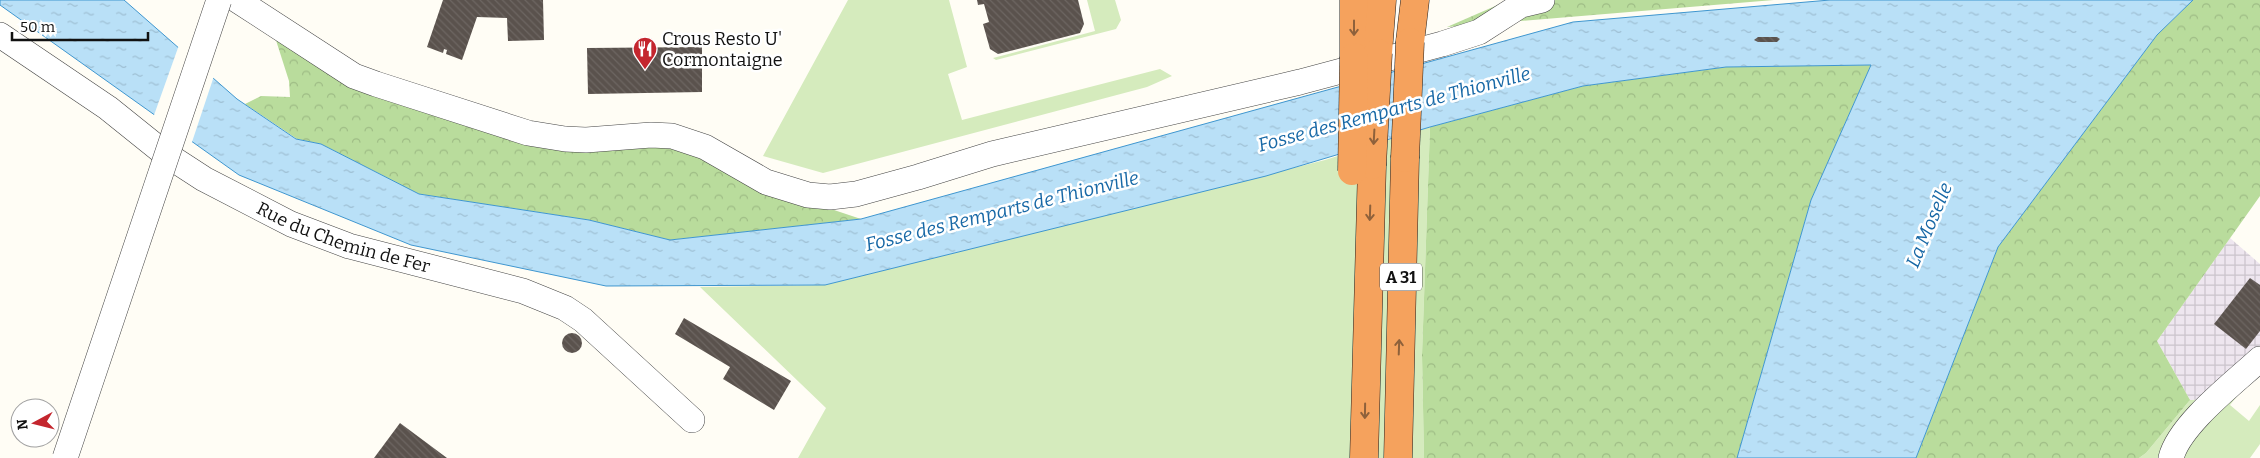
<svg xmlns="http://www.w3.org/2000/svg" width="2260" height="458" font-family="Bitter,serif">
  <defs>
    <pattern id="industrial-grid" width="8" height="8" patternUnits="userSpaceOnUse" patternTransform="scale(1.25)"><rect width="8" height="8" fill="#eee6ef"/><path d="M0 4h8M4 0v8" fill="none" stroke="#cbc4cc"/></pattern>
    <pattern id="forest-crowns" width="20" height="18" patternUnits="userSpaceOnUse" patternTransform="scale(1.25)"><rect width="20" height="18" fill="#b9dc9c"/><path d="M2 6a3 3 0 1 1 6 0M12 15a3 3 0 1 1 6 0" fill="none" stroke="#9ebc85"/></pattern>
    <pattern id="water-ripples" width="26" height="14" patternUnits="userSpaceOnUse" patternTransform="scale(1.25)"><rect width="26" height="14" fill="#b9e0f7"/><path d="M2 4q2-2 4 0t4 0M15 11q2-2 4 0t4 0" fill="none" stroke="#9ebfd3"/></pattern>
    <pattern id="building-back-hatch" width="6" height="6" patternUnits="userSpaceOnUse" patternTransform="scale(1.25)"><rect width="6" height="6" fill="#5a524d"/><path d="M-1 5l2 2M0 0l6 6M5-1l2 2" fill="none" stroke="#6d6662"/></pattern>
  </defs>
  <rect width="100%" height="100%" fill="#fffdf5"/>
  <path fill="url(#industrial-grid)" d="M2230,238L2260,264V368L2226,399L2190,400L2157,341Z"/>
  <g fill="#d5ebbd">
    <path d="M848,0H949L967,67L948,74L962,120L1160,69L1172,76L1147,87L823,173L763,156Z"/>
    <path d="M1087,0H1115L1121,20L1116,29L996,60L993,58L1095,31Z"/>
    <path d="M1430,127L1422,355L1424,458H798L826,408L700,287L825,285L1325,160Z"/>
    <path d="M2248,383L2230,405L2249,421L2260,405V444L2250,458H2139L2146,453L2190,400L2226,399Z"/>
  </g>
  <g fill="url(#forest-crowns)">
    <path d="M1509,0H1774L1447,27Z"/>
    <path d="M2193,0H2260V196L2157,341L2190,400L2146,453L2139,458H1916L1998,247L2157,35Z"/>
    <path d="M274,34L343,77L606,143L696,149L795,197L861,219L670,240L589,220L419,194L321,144L297,139L245,104L261,96L290,97L289,81Z"/>
    <path d="M1871,65L1811,200L1737,458H1424L1422,355L1430,127L1583,86L1726,67Z"/>
  </g>
  <path fill="url(#water-ripples)" stroke="#3f96cf" d="M0,0H124L237,99L296,139L321,144L419,194L589,220L670,240L861,219L1573,22L1830,0H2193L2157,35L1998,247L1916,458H1737L1811,200L1871,65L1726,67L1583,86L1430,127L1266,176L825,285L606,286L411,245L239,175L0,5Z"/>
  <path fill="#fffdf5" d="M179,45L214,76L191,145L153,118Z"/>
  <g fill="url(#building-back-hatch)">
    <path d="M443,0H543L544,40L508,41L507,18L477,17L462,60L446,54L447,50L444,49L443,53L427,47Z"/>
    <path d="M977,0H1078L1084,24L1080,33L998,54L990,49L983,24L989,22L984,4L978,5Z"/>
    <path d="M1758,37H1777L1780,39L1777,42H1758L1754,40Z"/>
    <path d="M702,47V92L588,94L587,48Z"/>
    <path d="M2250,278L2260,285V331L2246,349L2214,324Z"/>
    <path d="M684,318L791,381L774,410L723,379L730,367L675,334Z"/>
    <circle cx="572" cy="343" r="10"/>
    <path d="M400,423L447,458H374Z"/>
  </g>
  <g fill="none" stroke-linecap="round" stroke-linejoin="round">
    <defs>
      <g id="minor">
        <path d="M237,0L354,76L376,84L528,133L565,139L586,140L651,135L672,136L705,147L766,182L808,195L830,197L856,194L918,177L992,154L1300,82L1442,44L1479,32L1521,5L1542,0"/>
        <path id="s1" d="M0,35L108,108L164,153L204,179L291,224L349,246L523,291L565,308L583,320L692,420"/>
        <path d="M2171,458C2179,425 2234,383 2260,359"/>
      </g>
      <g id="highway">
        <path d="M1354,0V57"/>
        <path d="M1410,42L1415,0"/>
        <path d="M1378,53L1382,0"/>
        <path d="M1364,458L1372,165"/>
        <path d="M1398,458L1405,158"/>
      </g>
    </defs>
    <use href="#minor" stroke="#444" stroke-width="26"/>
    <use href="#highway" stroke="#222" stroke-width="29"/>
    <use href="#minor" stroke="#fff" stroke-width="25"/>
    <use href="#highway" stroke="#f5a25d" stroke-width="28"/>
    <defs>
      <path id="minor-bridge" d="M65,458L219,0"/>
      <g id="highway-bridge">
        <path d="M1405,158L1410,42"/>
        <path d="M1372,165L1378,53"/>
        <path d="M1352,171L1354,57"/>
      </g>
    </defs>
    <use href="#minor-bridge" stroke="#444" stroke-width="26" stroke-linecap="butt"/>
    <use href="#highway-bridge" stroke="#222" stroke-width="29" stroke-linecap="butt"/>
    <use href="#minor-bridge" stroke="#fff" stroke-width="25"/>
    <use href="#highway-bridge" stroke="#f5a25d" stroke-width="28"/>
  </g>
  <defs><path id="oneway-shaft" d="M-6 0H5M1.5-3L5.5 0L1.5 3" fill="none" stroke-width="1.6" stroke-linecap="round" stroke-linejoin="round" transform="scale(1.25)"/></defs>
  <g stroke="#8e613b">
    <use href="#oneway-shaft" transform="translate(1354 28) rotate(90)"/>
    <use href="#oneway-shaft" transform="translate(1374 137) rotate(93)"/>
    <use href="#oneway-shaft" transform="translate(1370 213) rotate(92)"/>
    <use href="#oneway-shaft" transform="translate(1399 347) rotate(-88)"/>
    <use href="#oneway-shaft" transform="translate(1365 411) rotate(91)"/>
  </g>
  <defs>
    <symbol id="restaurant-pin" viewBox="-11 -11 22 30"><path d="M0 17L-7.5 6A9.5 9.5 0 1 1 7.5 6Z" fill="#c4262e" stroke="#fff"/><path d="M-5-6h1v4h1v-4h1v4h1v-4h1v5L-1.5 .5V6h-2V.5L-5-1ZM5-6V6H3V1.5H1.5Q1.5-4 5-6Z" fill="#fff"/></symbol>
  </defs>
  <g fill-rule="evenodd">
    <use href="#restaurant-pin" x="631" y="35" width="28" height="38"/>
  </g>
  <g text-anchor="middle" dominant-baseline="central" stroke-width="5" stroke-linejoin="round" paint-order="stroke">
    <rect fill="#fff" stroke="#585858" stroke-width="1" x="1380" y="263.5" width="42" height="27" rx="4"/>
    <g font-size="16" font-weight="bold" fill="#111">
      <text x="1401" y="277">A 31</text>
    </g>
    <g font-size="18" fill="#111" stroke="#fff" text-anchor="start">
      <text x="662" y="39">Crous Resto U'<tspan x="662" dy="21">Cormontaigne</tspan></text>
    </g>
    <g font-size="18" fill="#111" stroke="#fff">
      <text stroke="none"><textPath href="#s1" startOffset="402">Rue du Chemin de Fer</textPath></text>
    </g>
    <g font-size="19" font-style="italic" fill="#1768a6" stroke="#fff">
      <text transform="translate(1394 109) rotate(-15)">Fosse des Remparts de Thionville</text>
      <text transform="translate(1002 211) rotate(-14)">Fosse des Remparts de Thionville</text>
      <text transform="translate(1929 225) rotate(-67)">La Moselle</text>
    </g>
  </g>
  <g transform="translate(35 423) rotate(263)"><circle r="24" fill="#ffffff" stroke="#a0a0a0"/>
  <path d="M0-4L9 19L0 12L-9 19Z" fill="#c4262e"/>
  <text y="-8" font-size="14" font-weight="bold" text-anchor="middle" fill="#111111">N</text>
  </g>
  <path d="M12 32v8h136v-8" fill="none" stroke="#111111" stroke-width="2.5"/>
  <text x="20" y="32" font-size="15" fill="#111111" stroke="#ffffff" stroke-width="4" paint-order="stroke">50 m</text>
</svg>
